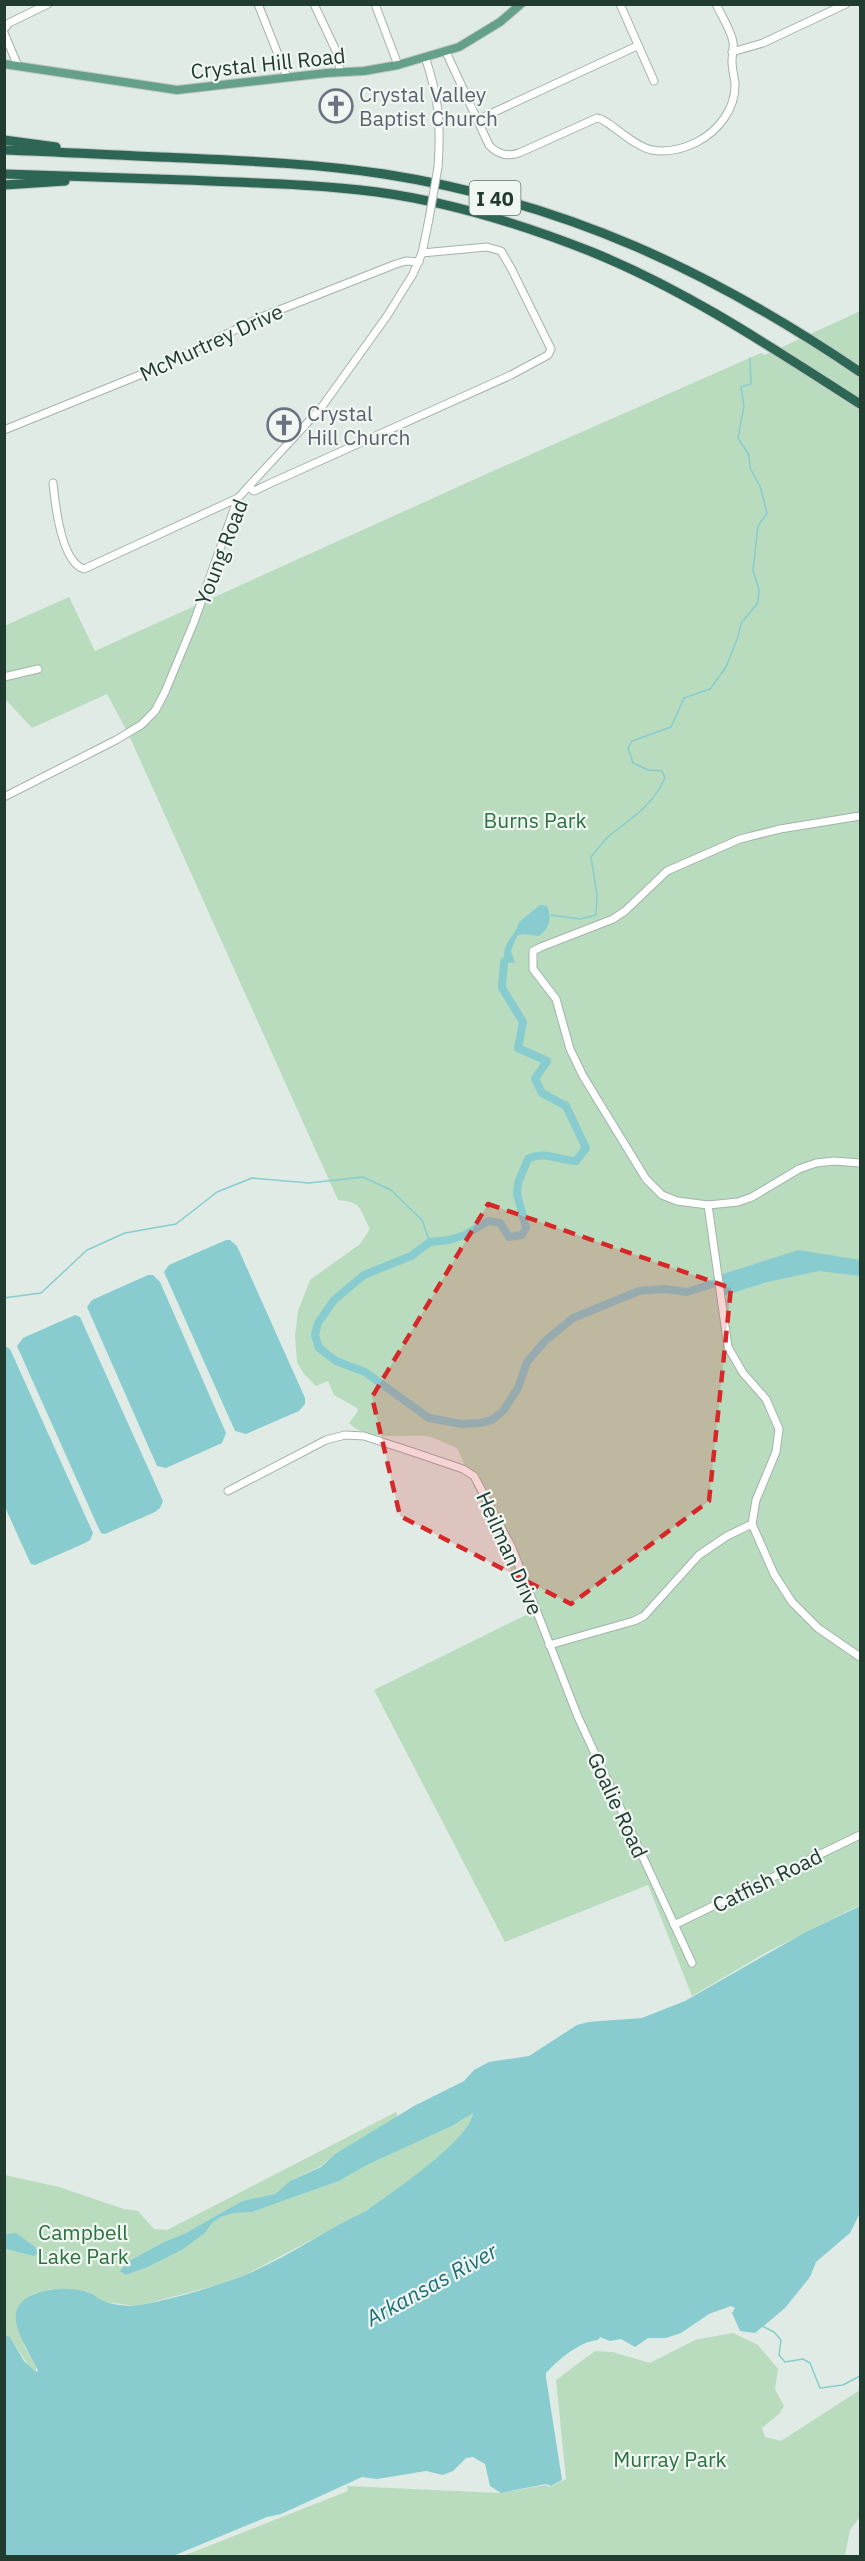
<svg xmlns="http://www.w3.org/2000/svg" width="865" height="2561" font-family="'IBM Plex Sans',sans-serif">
  <rect width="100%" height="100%" fill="#e0ebe5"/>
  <g fill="#b9dcbe">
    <path d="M860,311V1905L767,1952L692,1996L648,1885L505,1942L374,1690L530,1613L457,1448C447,1444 436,1438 426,1436C402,1434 367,1442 349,1423L358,1411L357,1408L334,1395L328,1381L316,1386L304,1374L297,1362L295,1336L298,1311L310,1280L360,1244L370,1229C359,1209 363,1202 338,1200L128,733L107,694L32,728L5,699L4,626L69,597L95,651L493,471L761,353L765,355Z"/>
    <path d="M396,2112L398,2117L335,2154L321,2166L290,2181L275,2194L242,2201L186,2233L164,2242L127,2262L122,2266L126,2275L148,2267L182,2250L205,2233L212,2223L221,2217L234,2213L252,2212L339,2181L367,2165L452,2126L473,2113C469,2142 392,2193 366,2211L247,2274L218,2285L137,2306L105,2302L87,2291L50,2289L33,2294L20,2304L24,2346L36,2366V2373C23,2362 16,2341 5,2335L4,2249L33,2256C23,2238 25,2235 5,2234V2175L59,2187L124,2209L138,2211L154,2229L167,2230Z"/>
    <path d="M733,2333L758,2345L778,2369L775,2389L784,2406L779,2414L762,2428L765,2437L781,2441L860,2390V2517L850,2530L845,2556H183L348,2491L347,2486L501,2493L546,2485L550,2487L566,2479L556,2380L595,2351L612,2352L650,2363L695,2340Z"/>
  </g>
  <g fill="#88ccd0">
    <path d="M540,905L547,906C552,918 550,928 539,936L523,934L517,936L511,951L515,963L504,962C502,940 515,938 519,922Z"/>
    <path d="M226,1240H230L237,1246L305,1398V1404L299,1411L246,1434L235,1431L164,1272L169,1265Z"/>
    <path d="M798,1250L860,1260V1276L819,1271L767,1282L723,1296L720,1275Z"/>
    <path d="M148,1275H153L160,1282L226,1433L222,1443L166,1468L157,1466L87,1307L92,1300Z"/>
    <path d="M75,1315L80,1317L163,1501L160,1508L155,1512L105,1534L101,1533L98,1527L17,1346L23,1338Z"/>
    <path d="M5,1346L10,1349L93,1533L90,1540L85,1543L35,1565L31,1564L28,1558L5,1507Z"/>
    <path d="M860,1906V2213L850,2233L816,2262L810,2277L785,2308L755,2333L740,2331L732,2313L735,2308L731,2306L709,2314L681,2333L666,2338H648L635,2347L621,2339L610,2341L600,2337L598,2340C580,2341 558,2360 546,2373V2377L562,2480L551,2486L546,2484L501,2493L490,2486L485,2464L473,2457L466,2458L453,2471L443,2475L426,2471L377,2479L362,2477L281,2514L267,2517L173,2556H5V2335L10,2337L24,2361L36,2372L38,2371C31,2354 6,2322 20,2304C34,2287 69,2286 88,2292C94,2294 98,2299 104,2301C112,2305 131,2307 140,2305C172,2299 215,2287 245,2275C288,2257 325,2230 366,2211C391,2193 469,2141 473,2113L452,2126L367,2165L339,2181L252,2212L234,2213L221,2217L212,2223L205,2233L182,2250L148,2267L126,2275L120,2271L127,2262L164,2242L186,2233L242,2201L275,2194L290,2181L321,2167L335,2154L414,2106L464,2081L474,2070L489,2062L529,2056L577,2025L588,2022L642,2018L685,2001L804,1933Z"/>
    <path d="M16,2233L35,2247L38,2254L33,2256L5,2249V2234Z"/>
  </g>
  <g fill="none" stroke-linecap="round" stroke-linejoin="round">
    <g stroke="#88ccd0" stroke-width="1.5">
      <path d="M551,915L580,919L596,915L597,895L591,857C597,850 603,841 610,835C633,817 652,806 665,778L662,771L648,770L633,763L628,748L632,741L671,727L684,698L710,689L726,667L738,637L741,623L758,603L759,590L753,570L758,526L767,513L760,486L750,468L749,455L738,438L744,406L741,387L751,384L750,358"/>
      <path d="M4,1298L41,1293L87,1250L125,1233L176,1224L217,1192L252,1178L309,1183L363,1177L391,1190L422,1220L430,1242"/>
      <path d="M762,2326L774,2332L781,2340L779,2355L785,2362L803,2359L810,2363L820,2388L843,2385L860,2376"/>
    </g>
    <path stroke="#88ccd0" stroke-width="8" d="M504,962L502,988L523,1022L518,1048L547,1061L535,1079L542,1093L566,1106L586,1148L576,1161C560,1161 544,1150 528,1159L518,1183L517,1194L526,1228L522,1235L509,1237L500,1223L488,1221L465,1235L449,1240L430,1242L411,1256L364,1275L334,1300L318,1323L315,1335L319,1348L336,1361L365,1372L429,1418L462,1424L480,1423L492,1420L503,1411L518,1388L527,1362L545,1341L573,1318L639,1291L664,1289L687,1292L718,1282"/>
    <defs>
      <g id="minor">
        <path d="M258,4L287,77"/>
        <path d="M314,4L338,55L340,72"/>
        <path d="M375,4L398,65"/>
        <path d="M620,4L654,81"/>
        <path d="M4,29L9,23L48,4"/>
        <path d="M4,33L18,66"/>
        <path d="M446,52L489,145C497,154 507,157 519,153L597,118C608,119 632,146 652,150C668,153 683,149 697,142C718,131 736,109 735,83C734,76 732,68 732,61C732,55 734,48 733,42C731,30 721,15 716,4"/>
        <path d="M732,52L763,43L846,4"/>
        <path d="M425,57C439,97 441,125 438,167"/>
        <path d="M477,120L637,46"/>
        <path d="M4,430L152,370L264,316L396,264L406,261L419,262"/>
        <path d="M53,483C55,504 61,562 84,569L238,498"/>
        <path d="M248,487L254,491L271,483L511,375L548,355L551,349L511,268L501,251L487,247L422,253"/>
        <path d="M4,677L38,669"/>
        <path d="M4,797L116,740L141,725L155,711L165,692L194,622L238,498L321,408L387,316L413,274L422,253L429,219"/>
        <path d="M860,816L780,829L740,839L667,871L625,911L613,919L541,947L533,951V969L556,999L570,1049L583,1076L646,1179L662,1195L677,1201L708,1205L738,1202L752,1197L799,1169L816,1163L834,1161L860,1163"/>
        <path d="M708,1205L728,1347L743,1373L766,1399L779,1429L776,1452L756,1500L752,1524L774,1574L792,1602L818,1628L860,1657"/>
        <path d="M228,1491L326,1440L345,1435L364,1436L413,1452L463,1469L474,1476L512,1548L578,1717L692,1963"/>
        <path d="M549,1645L634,1621L644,1616L699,1555L727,1536L752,1524"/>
        <path d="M674,1925L860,1835"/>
      </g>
      <path id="major" d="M4,64L177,90L327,73L364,71L398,65L459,47L500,22L521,4"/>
      <g id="highway">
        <path d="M4,140L56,147"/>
        <path d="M4,150C65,152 125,156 185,158C252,161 318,164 384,174C564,202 711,271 860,372"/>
        <path d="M4,174C65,176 126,178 186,180C250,183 314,184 377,192C450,202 524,225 592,252C688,291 774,349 860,404"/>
        <path d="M4,185L65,181"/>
      </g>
    </defs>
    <use href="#minor" stroke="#a3b3ab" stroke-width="9"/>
    <use href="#major" stroke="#c1c8c5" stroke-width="10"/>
    <use href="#highway" stroke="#c1c8c5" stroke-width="11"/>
    <use href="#minor" stroke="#fff" stroke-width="7"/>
    <use href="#major" stroke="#65a08a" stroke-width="8"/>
    <use href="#highway" stroke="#2d6654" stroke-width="9"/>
    <defs>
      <path id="minor-bridge" d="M429,219L438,167"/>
    </defs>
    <use href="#minor-bridge" stroke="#a3b3ab" stroke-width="9" stroke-linecap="butt"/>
    <use href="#minor-bridge" stroke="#fff" stroke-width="7"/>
  </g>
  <path fill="#d62828" fill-opacity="0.2" stroke="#d62828" stroke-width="4.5" stroke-dasharray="12 8" stroke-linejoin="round" d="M488,1204L731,1288L709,1501L571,1604L400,1516L372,1397Z"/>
  <defs>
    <symbol id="church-ring" viewBox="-11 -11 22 22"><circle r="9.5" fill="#f0f7f3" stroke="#6b7280" stroke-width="1.5"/><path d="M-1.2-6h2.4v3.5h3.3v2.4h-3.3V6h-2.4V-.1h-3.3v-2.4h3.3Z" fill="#6b7280"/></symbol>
  </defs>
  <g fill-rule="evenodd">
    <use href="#church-ring" x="317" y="87" width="38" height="38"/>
    <use href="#church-ring" x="265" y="406" width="38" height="38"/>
  </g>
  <g text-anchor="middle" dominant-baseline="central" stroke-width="4.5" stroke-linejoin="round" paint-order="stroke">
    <rect fill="#f0f7f3" stroke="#5f736b" stroke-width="1.5" x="469.5" y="181" width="51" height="34" rx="4.5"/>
    <g font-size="20" font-weight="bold" fill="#213b31">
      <text x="495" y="198">I 40</text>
    </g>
    <g font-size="21" fill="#213b31" stroke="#f0f7f3">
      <text transform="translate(268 63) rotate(-6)">Crystal Hill Road</text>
      <text transform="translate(211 342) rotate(-25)">McMurtrey Drive</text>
      <text transform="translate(221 552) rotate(-69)">Young Road</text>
      <text transform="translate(510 1553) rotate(66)">Heilman Drive</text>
      <text transform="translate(618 1805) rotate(65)">Goalie Road</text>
      <text transform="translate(767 1880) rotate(-26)">Catfish Road</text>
    </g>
    <g font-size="21" fill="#5b616d" stroke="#f0f7f3" text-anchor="start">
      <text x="359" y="94">Crystal Valley<tspan x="359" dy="24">Baptist Church</tspan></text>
      <text x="307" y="413">Crystal<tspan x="307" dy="24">Hill Church</tspan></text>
    </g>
    <g font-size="21" fill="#2c713f" stroke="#f0f7f3">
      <text x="535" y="820">Burns Park</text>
      <text x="83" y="2232">Campbell<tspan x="83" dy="24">Lake Park</tspan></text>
      <text x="670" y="2459">Murray Park</text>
    </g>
    <g font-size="22" font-style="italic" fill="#1c7076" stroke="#f0f7f3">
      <text transform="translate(431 2284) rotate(-29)">Arkansas River</text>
    </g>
  </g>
  <rect width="865" height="2561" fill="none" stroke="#213b31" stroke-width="12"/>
</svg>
